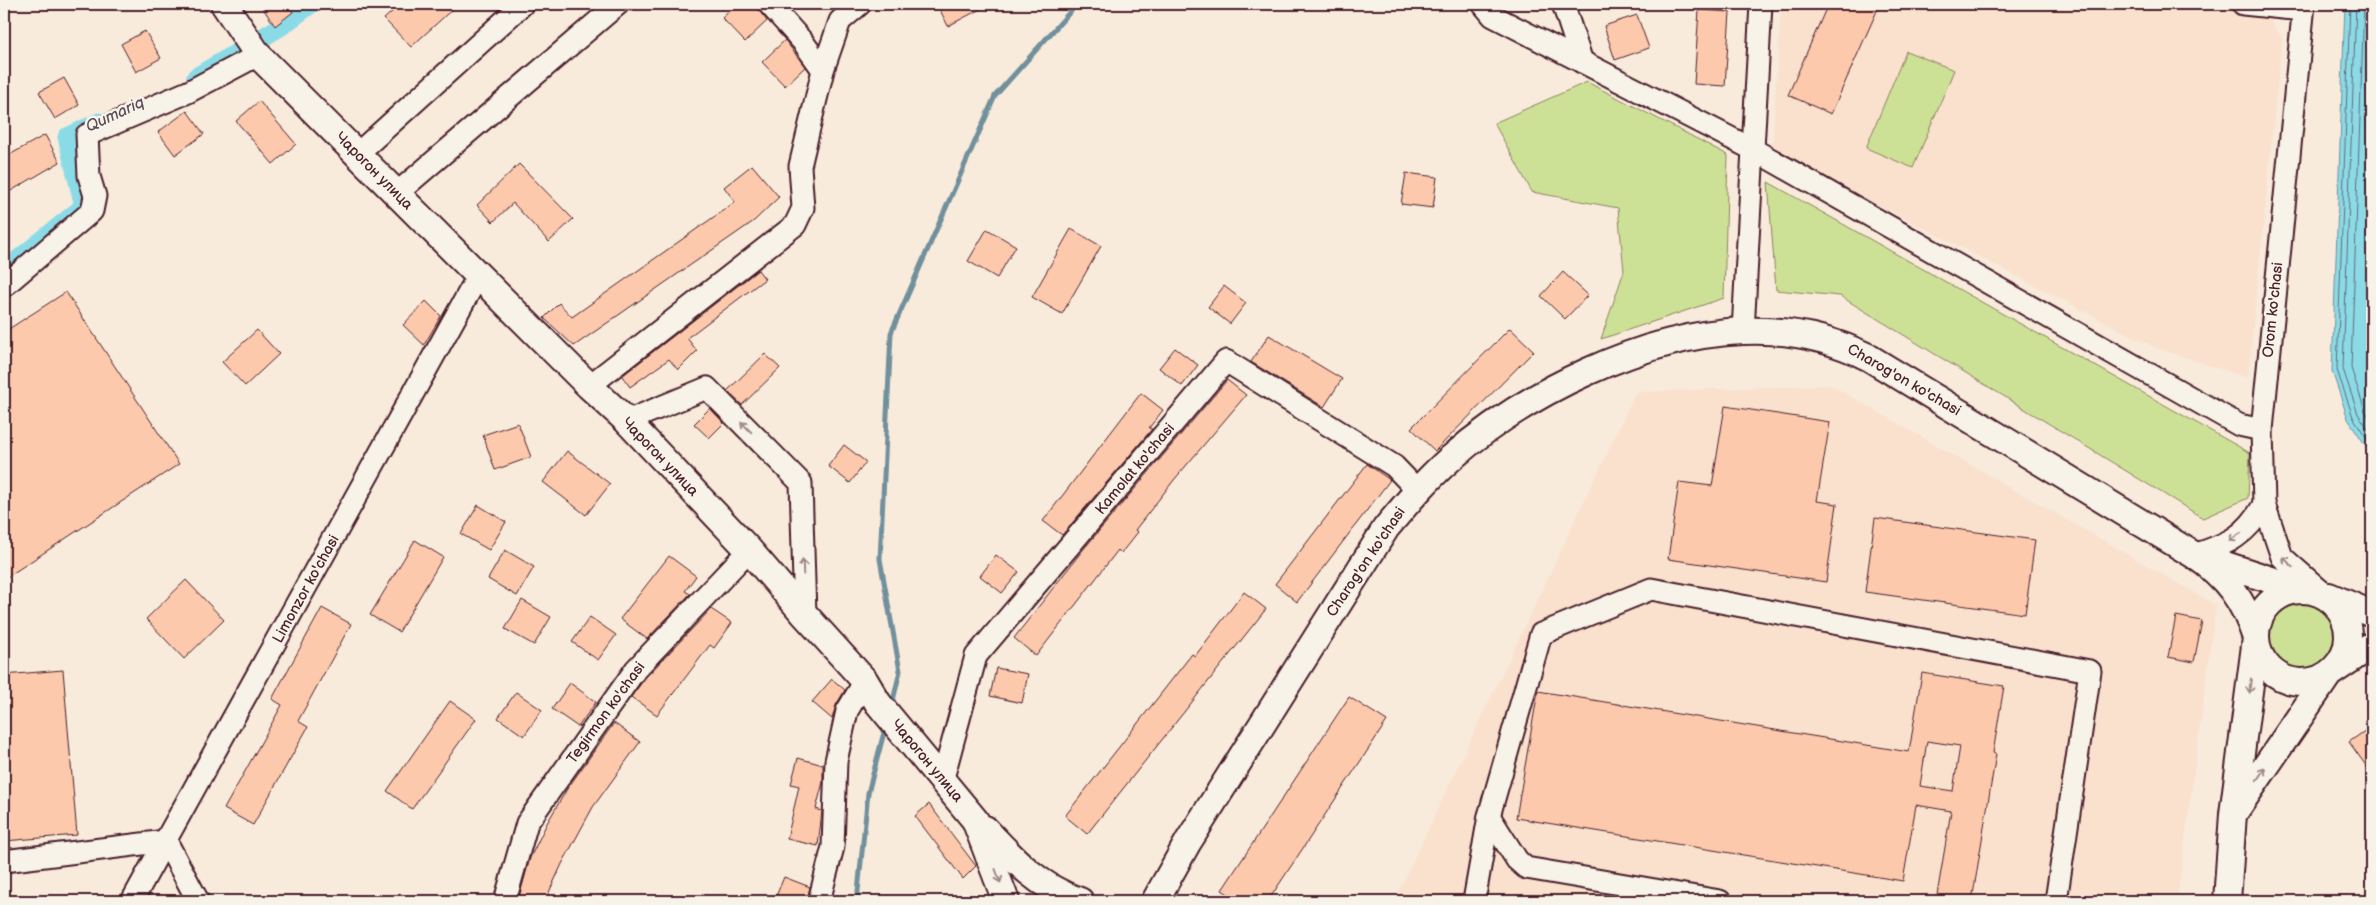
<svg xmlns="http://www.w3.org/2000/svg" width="2376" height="905" font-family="'Balsamiq Sans',sans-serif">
  <rect width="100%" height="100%" fill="#f8ebdc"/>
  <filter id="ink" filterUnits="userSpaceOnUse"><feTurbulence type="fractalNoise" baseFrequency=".02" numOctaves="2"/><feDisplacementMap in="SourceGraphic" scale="10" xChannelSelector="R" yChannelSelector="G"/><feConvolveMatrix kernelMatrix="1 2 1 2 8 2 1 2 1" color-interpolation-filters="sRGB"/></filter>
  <g filter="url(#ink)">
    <g fill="#f9e1ce">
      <path d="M1781,4H2269L2267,16L2282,38L2248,378L2154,347L1772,150Z"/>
      <path d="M1831,385L2216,605L2177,901H1394L1636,392Z"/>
    </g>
    <g fill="#cde196" stroke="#8c8060">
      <path d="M1906,51L1954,70L1913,168L1866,148Z"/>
      <path d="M1587,82L1728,155L1724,298L1601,339L1624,271L1618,208L1532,192L1494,123Z"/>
      <path d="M1768,182L2250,453L2248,498L2203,518L1840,296L1776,290Z"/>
      <circle cx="2301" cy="634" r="36"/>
    </g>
    <path fill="#8bdbe7" stroke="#71909c" d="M2345,4H2372V455L2348,419L2332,371Z"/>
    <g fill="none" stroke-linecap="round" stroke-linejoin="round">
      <g stroke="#646a76" stroke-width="1">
        <path d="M2350,4L2337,370L2353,417L2372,446"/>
        <path d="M2356,4L2343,369L2358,414L2372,434"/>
        <path d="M2364,4L2351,368L2365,411L2372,421"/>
      </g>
      <g stroke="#71909c" stroke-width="5">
        <path d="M892,705L900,671L880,559L891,333L995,96L1077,4"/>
        <path d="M857,901L868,793L886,725"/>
      </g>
      <g stroke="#8bdbe7" stroke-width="19">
        <path d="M196,77L280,27L311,4"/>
        <path d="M4,271L84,206L67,137L99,122"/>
      </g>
    </g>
    <g fill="#fcc9ac" stroke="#4a1f2b" fill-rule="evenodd">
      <path d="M260,4H288L293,12L275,26Z"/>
      <path d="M401,4H458L411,47L384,19Z"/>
      <path d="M737,4H754L767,21L745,42L722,18Z"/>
      <path d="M937,4H990L948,26Z"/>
      <path d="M1828,4H1880L1831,114L1788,95Z"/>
      <path d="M1699,10L1730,12L1725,86L1694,84Z"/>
      <path d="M1637,15L1649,48L1615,60L1604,26Z"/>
      <path d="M145,31L161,58L136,72L121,44Z"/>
      <path d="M785,40L805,67L785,86L762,62Z"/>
      <path d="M64,78L79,105L55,119L39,92Z"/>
      <path d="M259,101L296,144L273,164L236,121Z"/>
      <path d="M187,111L204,134L175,155L158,132Z"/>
      <path d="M45,135L60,162L4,195V158Z"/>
      <path d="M519,164L573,219L549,242L513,203L493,222L477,205Z"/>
      <path d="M752,165L779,197L754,221L574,346L544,318L559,303L572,317L735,202L724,187Z"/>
      <path d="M1406,173L1437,177L1433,208L1401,204Z"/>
      <path d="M987,229L1016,246L997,278L968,261Z"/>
      <path d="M1071,229L1101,246L1062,314L1032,297Z"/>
      <path d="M758,270L765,279L687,338L697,351L678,370L669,359L630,387L622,376Z"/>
      <path d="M1563,272L1588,295L1565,319L1541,296Z"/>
      <path d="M1224,286L1246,303L1230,324L1208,307Z"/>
      <path d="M66,292L179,464L4,579V332Z"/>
      <path d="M426,301L441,316L424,345L403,325Z"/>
      <path d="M1510,328L1534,351L1435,451L1411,428Z"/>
      <path d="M257,330L279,354L245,386L222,362Z"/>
      <path d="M1269,335L1342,379L1324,407L1251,362Z"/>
      <path d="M1175,348L1198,365L1182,386L1159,368Z"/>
      <path d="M765,354L780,368L742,405L727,391Z"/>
      <path d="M1227,380L1246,395L1174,480L1135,530L1138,532L1121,553L1118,550L1036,656L1014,638L1082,551Z"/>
      <path d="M1141,393L1163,410L1149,428L1152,429L1062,535L1043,521Z"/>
      <path d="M1725,406L1830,422L1817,501L1837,504L1826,582L1668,559L1679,482L1712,486Z"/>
      <path d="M710,408L724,423L709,438L694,424Z"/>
      <path d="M518,423L531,457L495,470L483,435Z"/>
      <path d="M844,445L866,462L850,483L828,466Z"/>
      <path d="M567,451L610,484L586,515L543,482Z"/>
      <path d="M1367,464L1390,480L1297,602L1275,584Z"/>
      <path d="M478,505L506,522L489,550L461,534Z"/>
      <path d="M1875,518L2035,540L2025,614L1865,592Z"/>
      <path d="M415,540L443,557L399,632L370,615Z"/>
      <path d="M505,550L534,567L517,596L488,579Z"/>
      <path d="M996,555L1019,572L1002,593L980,576Z"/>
      <path d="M669,556L696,576L685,591L690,594L647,639L620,619Z"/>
      <path d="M186,580L224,620L184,659L146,619Z"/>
      <path d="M1244,592L1266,609L1087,834L1065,816L1192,654L1195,656Z"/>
      <path d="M522,600L551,617L534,645L505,629Z"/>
      <path d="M322,608L351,624L298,721L308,727L253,825L224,809L282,705L272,699Z"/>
      <path d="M711,609L732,623L714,648L710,645L657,715L631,697L646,677Z"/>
      <path d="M2176,616L2202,621L2194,662L2168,657Z"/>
      <path d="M590,617L616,635L598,660L572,642Z"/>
      <path d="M996,668L1028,674L1022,703L990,696Z"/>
      <path d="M63,670L77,835L4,841V675Z"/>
      <path d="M1922,673L2004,686L1993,753L1996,754L1972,901H1936L1951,811L1916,805L1903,881L1516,818L1538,691L1909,752ZM1927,741L1960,746L1953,791L1920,786Z"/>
      <path d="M832,679L845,690L836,705L832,719L812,702Z"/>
      <path d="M570,683L596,702L578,727L552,709Z"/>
      <path d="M516,692L542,710L524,736L498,718Z"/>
      <path d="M1349,697L1387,721L1268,901H1239L1222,890Z"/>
      <path d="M450,701L476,719L412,809L387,791Z"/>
      <path d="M614,723L640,742L593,807L562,864L545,901H518L530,858L547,823L567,789Z"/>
      <path d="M2372,726V774L2349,742Z"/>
      <path d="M798,758L823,765V782L816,809L822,811L818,846L787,839L799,786L791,784Z"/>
      <path d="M929,804L976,866L963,879L915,816Z"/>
      <path d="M784,877L810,887L807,901H774Z"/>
    </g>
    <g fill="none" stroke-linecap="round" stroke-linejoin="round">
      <defs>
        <g id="minor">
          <path d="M769,4L803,42L823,70"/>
          <path d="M1483,4L1493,16L1754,150L2239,425L2262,430"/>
          <path d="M1563,4L1582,62"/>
          <path d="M2243,4L2303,10"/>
          <path d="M2304,4L2262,430L2264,504L2282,557L2324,594"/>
          <path d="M357,154L523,4"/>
          <path d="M396,194L618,4"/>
          <path d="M4,286L92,211L95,196L89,176L87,135L188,92L258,55"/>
          <path d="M1743,331L1761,4"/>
          <path d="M589,386L795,225L803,208L800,166L823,70L840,21L860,4"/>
          <path d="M627,421L707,388L801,483L805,615"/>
          <path d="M2194,555C2228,544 2247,536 2264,504"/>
          <path d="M943,778L976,656L1226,361L1394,466L1417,490"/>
          <path d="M1489,816L1517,860L1526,868L1720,901"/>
          <path d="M4,861L166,841L198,901"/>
          <path d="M132,901L478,276"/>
          <path d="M505,901L527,823L636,669L749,550"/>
          <path d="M819,901L833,847L836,761L847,711L865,681"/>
          <path d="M1474,901L1489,816L1541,634L1651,589L2090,671L2056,901"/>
        </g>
        <g id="major">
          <path d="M224,4L258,55L589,386L627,421L749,550L805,615L865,681L878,703L975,820L1006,901"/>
          <path d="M2207,559L2299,589"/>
          <circle cx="2302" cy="636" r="46"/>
          <path d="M2329,596L2372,614"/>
          <path d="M2236,810L2329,674L2372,645"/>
          <path d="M985,829C1013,859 1040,888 1080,901"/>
          <path d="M1155,901L1188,842L1386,528C1406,504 1426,480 1450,459C1525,393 1643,335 1743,331C1786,329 1830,338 1868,357L2194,555C2227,577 2244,601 2256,638L2233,814L2227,901"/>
        </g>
      </defs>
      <use href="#minor" stroke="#4a1f2b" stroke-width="25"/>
      <use href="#major" stroke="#4a1f2b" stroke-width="30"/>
      <use href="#minor" stroke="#f7f3e8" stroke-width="21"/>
      <use href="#major" stroke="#f7f3e8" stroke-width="26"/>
    </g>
    <defs><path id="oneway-shaft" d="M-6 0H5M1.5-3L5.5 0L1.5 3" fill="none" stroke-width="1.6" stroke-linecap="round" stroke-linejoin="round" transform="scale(1.25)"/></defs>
    <g stroke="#a0898a">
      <use href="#oneway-shaft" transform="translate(746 427) rotate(-135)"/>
      <use href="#oneway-shaft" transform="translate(2235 537) rotate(147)"/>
      <use href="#oneway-shaft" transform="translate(2288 562) rotate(-136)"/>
      <use href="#oneway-shaft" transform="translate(803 567) rotate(-92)"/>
      <use href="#oneway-shaft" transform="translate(2250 686) rotate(97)"/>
      <use href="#oneway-shaft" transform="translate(2261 774) rotate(-56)"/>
      <use href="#oneway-shaft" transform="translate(998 876) rotate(70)"/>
    </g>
  </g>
  <g text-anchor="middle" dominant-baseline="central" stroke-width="5" stroke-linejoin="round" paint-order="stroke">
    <g font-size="15" fill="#4a1f2b" stroke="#f7f3e8">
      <text transform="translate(374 171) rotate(45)">Чарогон улица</text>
      <text transform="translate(2273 310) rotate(-84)">Orom ko'chasi</text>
      <text transform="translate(1904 380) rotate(30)">Charog'on ko'chasi</text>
      <text transform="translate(660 457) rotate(46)">Чарогон улица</text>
      <text transform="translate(1135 469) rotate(-50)">Kamolat ko'chasi</text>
      <text transform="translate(1366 562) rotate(-56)">Charog'on ko'chasi</text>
      <text transform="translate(306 589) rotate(-61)">Limonzor ko'chasi</text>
      <text transform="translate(606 713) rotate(-54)">Tegirmon ko'chasi</text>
      <text transform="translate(927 761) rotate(50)">Чарогон улица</text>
    </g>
    <g font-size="16" font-style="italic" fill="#5a4e5a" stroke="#f7f3e8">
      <text transform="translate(115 115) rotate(-25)">Qumariq</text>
    </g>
  </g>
  <rect width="2376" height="905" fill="none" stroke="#f7f3e8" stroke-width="20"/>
  <rect x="10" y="10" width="2356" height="885" fill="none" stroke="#4a1f2b" stroke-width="2" filter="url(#ink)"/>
</svg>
